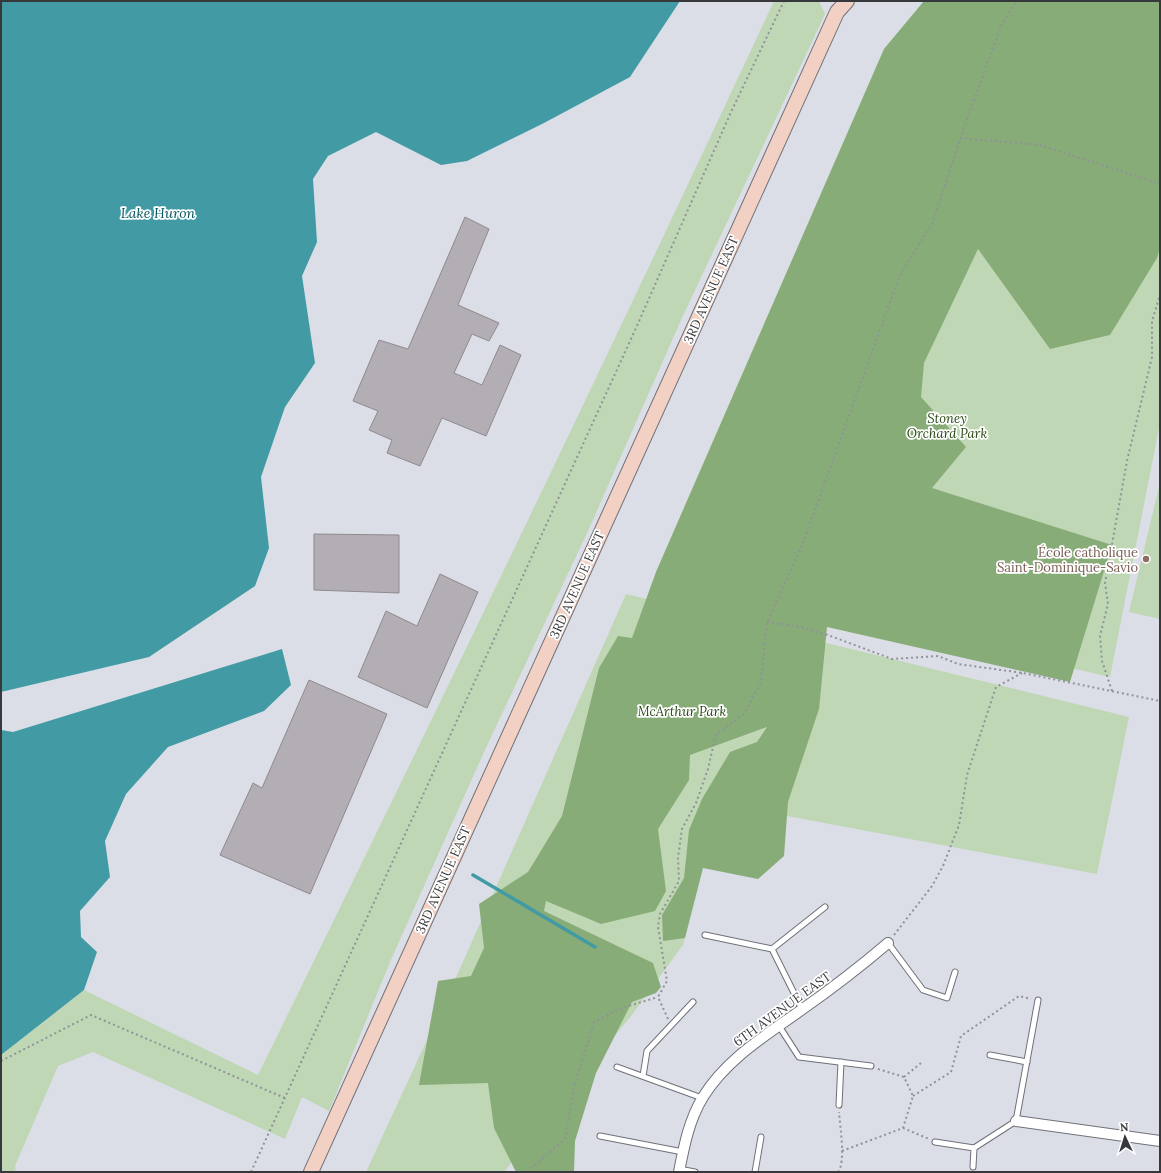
<svg xmlns="http://www.w3.org/2000/svg" width="1161" height="1173" font-family="Lora,serif">
  <rect width="100%" height="100%" fill="#dbdee6"/>
  <g fill="#bfd7b4">
    <path d="M774,1H819L825,14L681,320L588,531L484,752L390,962L329,1111L302,1097L285,1139L93,1052L58,1066L15,1166L16,1172H1V1055L84,990L258,1075C433,719 606,361 774,1Z"/>
    <path d="M924,1H1160V423L1110,677L656,572L884,49Z"/>
    <path d="M1159,487H1160V619L1129,612Z"/>
    <path d="M626,594L1129,717L1097,874L718,803L683,945L631,1016L504,1172H366L462,964Z"/>
  </g>
  <path fill="#88ac77" d="M924,1H1160V248L1157,258L1110,335L1050,349L978,249L924,363L921,397L966,447L932,488L1112,545L1070,682L827,627L819,709L788,802L784,856L758,879L703,868L685,938L663,941L662,915L684,878L689,830L702,799L730,752L757,742L767,727L690,755L689,780L658,829L666,891L655,911L601,924L546,901L544,911L653,963L661,987L656,993L632,1002L596,1073L575,1141L574,1172H516L494,1128L488,1083L419,1085L438,981L471,976L484,948L479,904L528,872L562,816L599,668L618,636L632,638L656,572L884,49Z"/>
  <g fill="#429ba4">
    <path d="M1,1H680L630,77L544,123L467,161L441,165L376,132L328,156L313,179L317,242L302,276L315,363L285,407L261,477L269,548L255,586L149,657L1,692Z"/>
    <path d="M282,649L291,685L264,711L168,747L126,794L105,841L110,877L80,911L81,937L97,952L84,990L1,1055V730L13,732Z"/>
  </g>
  <g fill="none" stroke-linecap="round" stroke-linejoin="round">
    <path stroke="#429ba4" stroke-width="3.5" d="M473,875L595,947"/>
  </g>
  <g fill="#b3adb4" stroke="#8f8990">
    <path d="M465,217L489,229L458,305L499,323L489,341L472,334L454,373L482,385L500,345L521,355L486,436L442,418L420,466L387,453L392,440L369,430L378,411L353,401L379,340L408,349Z"/>
    <path d="M314,534L399,535V593L314,590Z"/>
    <path d="M440,574L478,592L427,708L358,677L386,611L417,626Z"/>
    <path d="M309,680L387,714L310,894L220,855L253,783L262,788Z"/>
  </g>
  <g fill="none" stroke-linecap="round" stroke-linejoin="round">
    <defs>
      <g id="lane">
        <path d="M705,935L772,949L802,1009"/>
        <path d="M888,943L923,990L947,998L955,972"/>
        <path d="M772,949L825,907"/>
        <path d="M779,1026L799,1057L871,1066"/>
        <path d="M990,1055L1027,1062"/>
        <path d="M617,1067L702,1098"/>
        <path d="M643,1076L647,1051L693,1002"/>
        <path d="M839,1105L841,1062"/>
        <path d="M600,1136L683,1152"/>
        <path d="M935,1142L974,1148L973,1167"/>
        <path d="M974,1148L1016,1121L1038,1000"/>
        <path d="M679,1169L695,1172"/>
        <path d="M755,1172L761,1137"/>
      </g>
      <g id="street">
        <path d="M1016,1121L1160,1141"/>
        <path d="M679,1172C684,1146 689,1120 703,1097C727,1058 768,1034 804,1008C834,987 861,966 888,943"/>
      </g>
      <path id="secondary" d="M311,1172L837,12L847,1"/>
    </defs>
    <use href="#lane" stroke="#6f7178" stroke-width="7"/>
    <use href="#street" stroke="#6f7178" stroke-width="12"/>
    <use href="#secondary" stroke="#6f7178" stroke-width="16"/>
    <g stroke="#909298" stroke-width="2" stroke-dasharray="2 3" stroke-linecap="butt">
      <path d="M960,138L1040,145L1160,184"/>
      <path d="M767,622L796,626L828,635L892,659L938,656L958,664L1023,673L1160,701"/>
      <path d="M1112,691L1102,661L1100,636L1108,604L1105,583L1127,461L1152,357V321L1160,295"/>
      <path d="M894,935L932,886L943,866L959,825L967,775L996,687L1022,673"/>
      <path d="M668,1019L658,997L667,981L658,927L660,914L679,881L678,858L682,829L696,803L708,769L716,734L744,714L761,682L767,622L803,543L900,275L932,224L968,116L1002,24L1016,1"/>
      <path d="M1,1061L91,1015L285,1098"/>
      <path d="M878,1069L904,1077L913,1096L903,1128"/>
      <path d="M904,1077L921,1063"/>
      <path d="M913,1096L951,1072L961,1036L1019,996L1031,999"/>
      <path d="M842,1151L903,1128L929,1139"/>
      <path d="M251,1172L636,328L731,112L784,1"/>
      <path d="M527,1172L565,1139L574,1087L594,1022L619,1009L658,997"/>
      <path d="M838,1172C846,1162 840,1126 839,1112"/>
    </g>
    <use href="#lane" stroke="#fff" stroke-width="5"/>
    <use href="#street" stroke="#fff" stroke-width="10"/>
    <use href="#secondary" stroke="#f2d0c4" stroke-width="14"/>
  </g>
  <circle fill="#8d6e63" stroke="#fff" stroke-width="1.5" cx="1146" cy="559" r="4"/>
  <g text-anchor="middle" dominant-baseline="central" stroke-width="3.5" stroke-linejoin="round" paint-order="stroke">
    <g font-size="13" fill="#37383b" stroke="#fff">
      <text transform="translate(711 290) rotate(-66)">3RD AVENUE EAST</text>
      <text transform="translate(577 585) rotate(-66)">3RD AVENUE EAST</text>
      <text transform="translate(443 880) rotate(-66)">3RD AVENUE EAST</text>
      <text transform="translate(782 1009) rotate(-36)">6TH AVENUE EAST</text>
    </g>
    <g font-size="13" font-style="italic" fill="#274a13" stroke="#fff">
      <text x="947" y="418">Stoney<tspan x="947" dy="15">Orchard Park</tspan></text>
      <text x="682" y="711">McArthur Park</text>
    </g>
    <g font-size="13" fill="#785e54" stroke="#fff" text-anchor="end">
      <text x="1138" y="552">École catholique<tspan x="1138" dy="15">Saint-Dominique-Savio</tspan></text>
    </g>
    <g font-size="14" font-style="italic" fill="#03555c" stroke="#fff">
      <text x="158" y="213">Lake Huron</text>
    </g>
  </g>
  <rect width="1161" height="1173" fill="none" stroke="#37383b" stroke-width="4"/>
  <g transform="translate(1125 1137) rotate(356)" stroke="#ffffff" stroke-width="3" paint-order="stroke">
  <path d="M0-3L7 15L0 10L-7 15Z" fill="#37383b"/>
  <text y="-6" font-size="11" font-weight="bold" text-anchor="middle" fill="#37383b">N</text>
  </g>
</svg>
